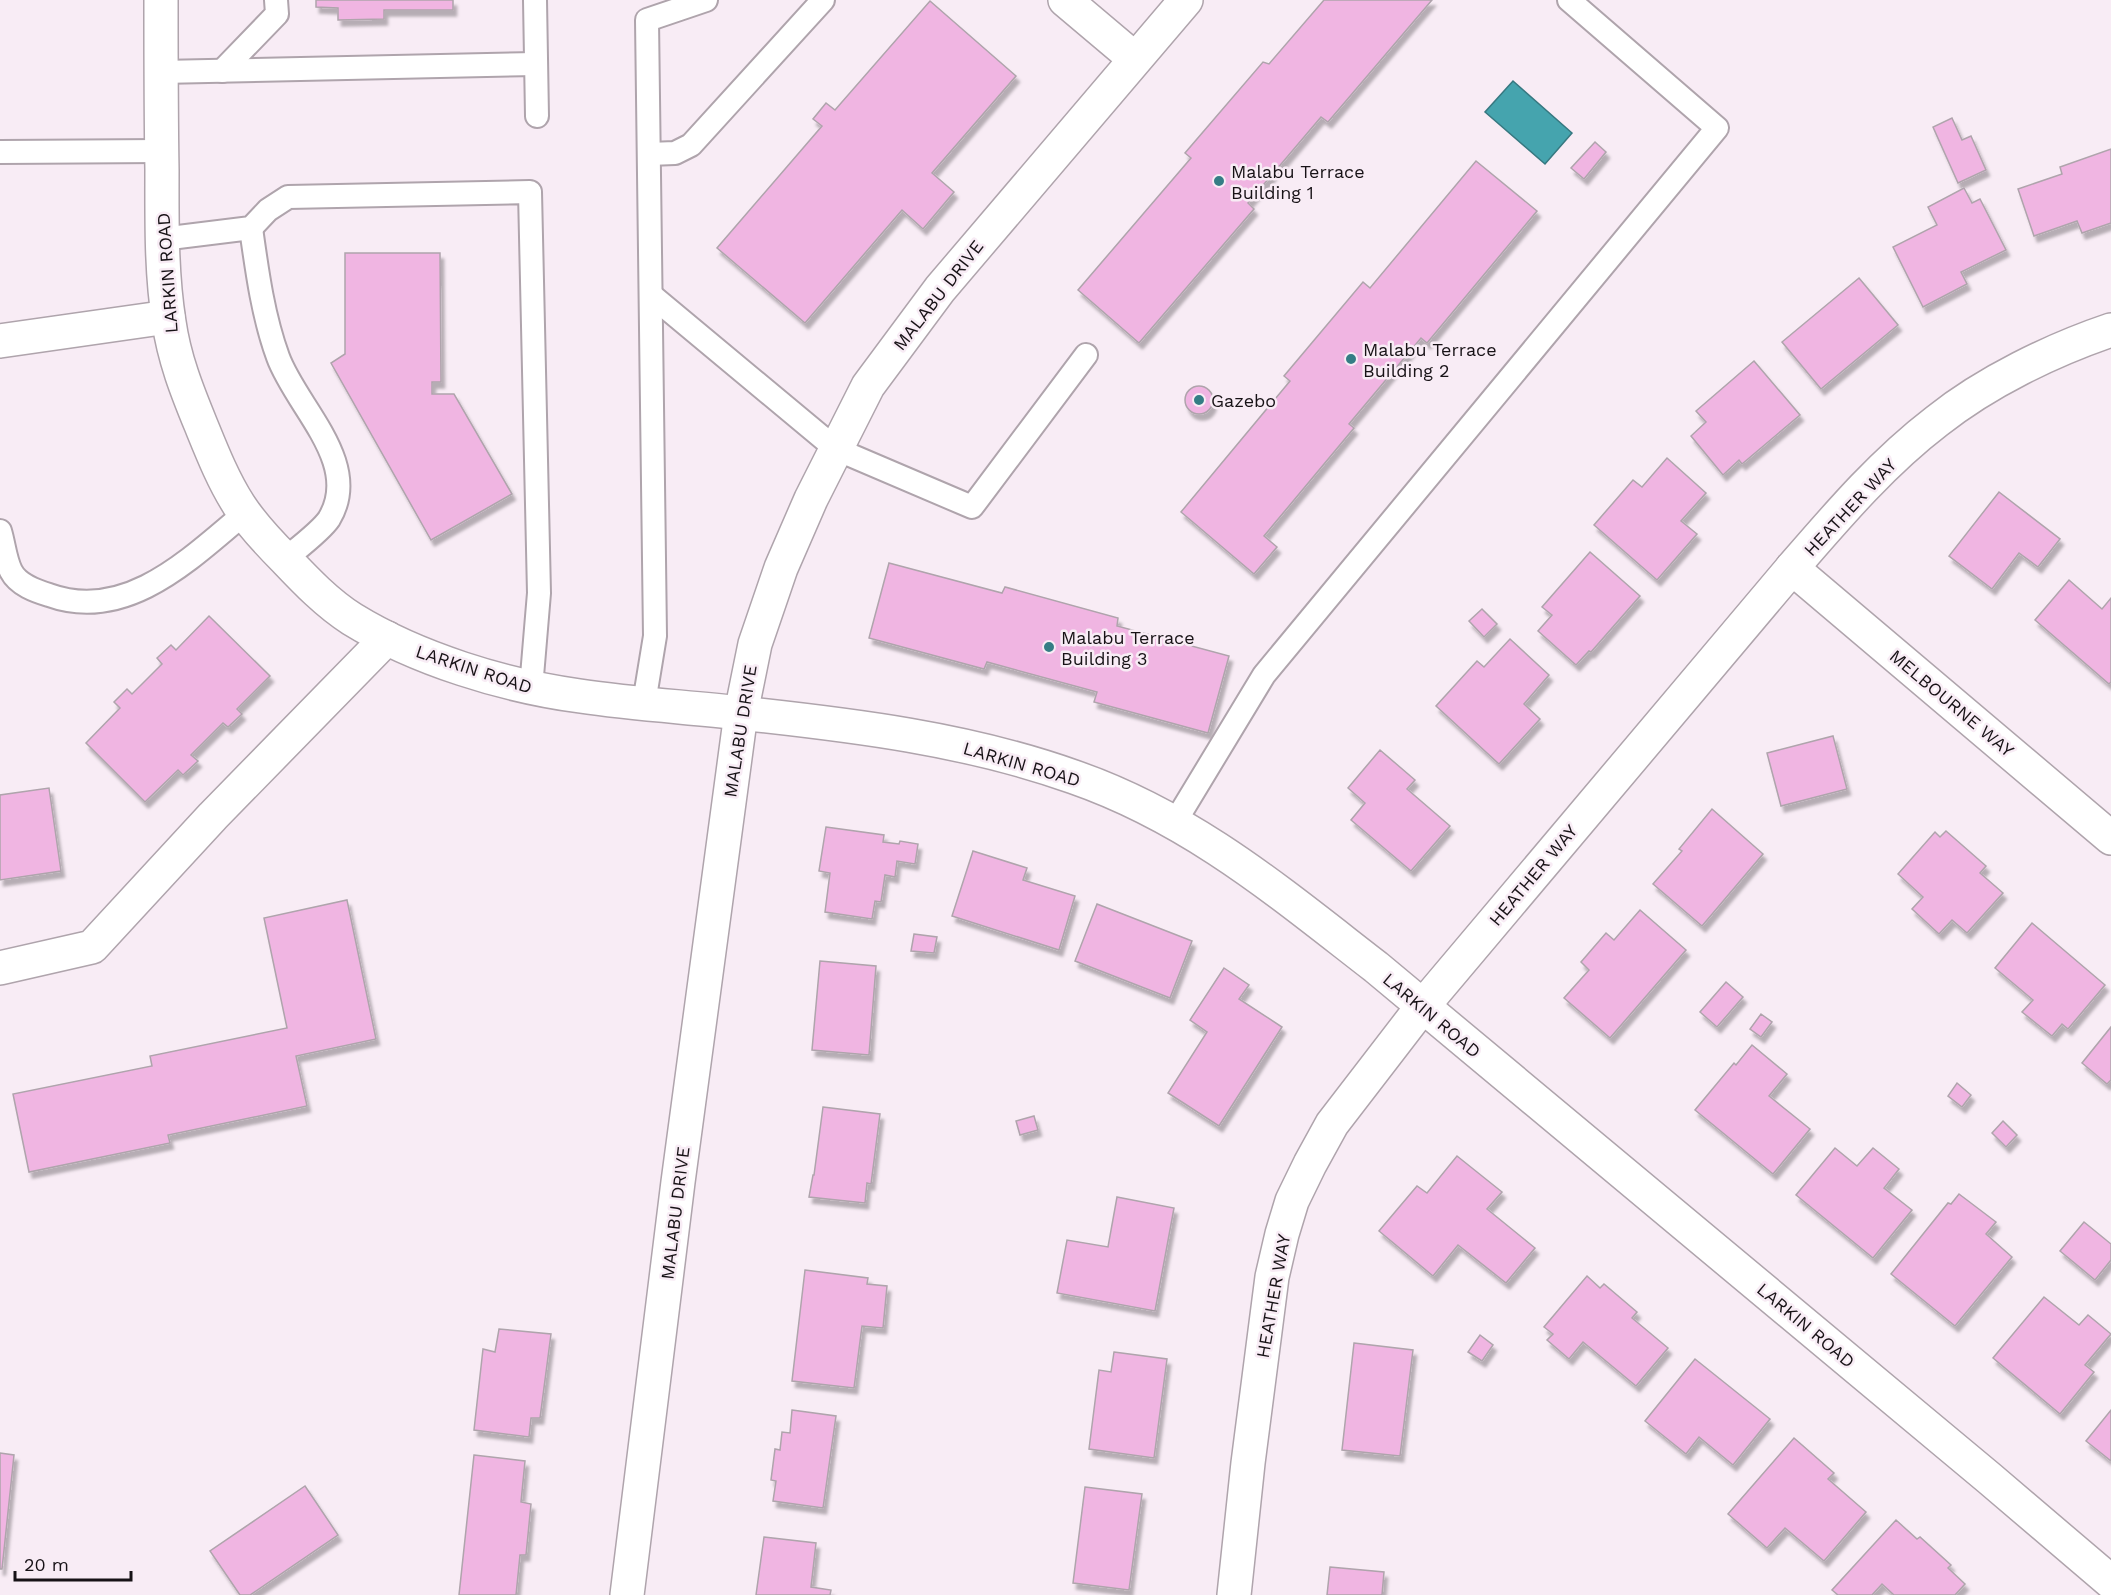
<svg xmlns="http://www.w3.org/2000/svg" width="2111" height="1595" font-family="'Work Sans',sans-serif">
  <defs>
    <filter id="shadow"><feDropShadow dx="3.5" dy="6" stdDeviation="1.5" flood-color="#0004"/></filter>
  </defs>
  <rect width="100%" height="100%" fill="#f8ecf5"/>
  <path fill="#45a4ae" stroke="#377880" stroke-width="1.5" d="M1513,81L1572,133L1545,164L1485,112Z"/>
  <g fill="#f0b5e2" stroke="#afa4ac" stroke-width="1.5" filter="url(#shadow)">
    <path d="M316,0H453V10H384V19L338,20V8L316,7Z"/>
    <path d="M1324,0H1432L1328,122L1321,117L1248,203L1254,209L1139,343L1078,290L1191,158L1185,153L1263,62L1269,64Z"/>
    <path d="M930,1L1016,76L932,173L954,192L923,229L902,210L805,323L717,248L822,126L813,119L826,103L835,110Z"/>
    <path d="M1952,118L1962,140L1971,136L1986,170L1958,183L1933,127Z"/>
    <path d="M1595,142L1606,152L1584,179L1571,168Z"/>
    <path d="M2111,149V223L2082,233L2077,221L2034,236L2018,189L2062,174L2060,167Z"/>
    <path d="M1476,161L1537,211L1427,343L1421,338L1349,424L1354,428L1264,536L1277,547L1254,574L1181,512L1290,381L1284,376L1363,282L1370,288Z"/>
    <path d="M1964,188L1972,203L1980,199L2006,250L1961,272L1967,284L1923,307L1893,247L1937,225L1928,207Z"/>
    <path d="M345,253H440L441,382H432V394H454L512,494L431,540L331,363L345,354Z"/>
    <path d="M1859,278L1898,325L1821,389L1782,342Z"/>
    <path d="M1754,361L1800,415L1742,464L1739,460L1723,475L1691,436L1706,422L1696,411Z"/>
    <circle cx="1199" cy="400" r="14"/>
    <path d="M1667,458L1706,493L1681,521L1697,534L1657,580L1594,525L1633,480L1642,487Z"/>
    <path d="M1999,492L2060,539L2038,567L2019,553L1992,589L1949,556Z"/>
    <path d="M1590,552L1640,596L1591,652L1589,651L1576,665L1538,631L1552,615L1542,607Z"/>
    <path d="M889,563L1002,593L1005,587L1118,618L1117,626L1229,656L1208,733L1094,702L1097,692L987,662L984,669L869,638Z"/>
    <path d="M2069,580L2102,609L2111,598V682L2109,684L2035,620Z"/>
    <path d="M1482,609L1497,624L1484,637L1469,621Z"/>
    <path d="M209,616L270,676L237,709L242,714L228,727L223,723L191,755L198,761L183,775L178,770L145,802L86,743L120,708L114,702L127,689L132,694L162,664L157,658L171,645L176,650Z"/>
    <path d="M1510,639L1549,675L1524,704L1540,719L1499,764L1436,706L1477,661L1484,667Z"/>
    <path d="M1833,736L1847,789L1781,806L1767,753Z"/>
    <path d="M1380,750L1415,780L1407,789L1450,826L1411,871L1351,820L1365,803L1348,788Z"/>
    <path d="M49,788L61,871L0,880V795Z"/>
    <path d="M1712,809L1763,854L1702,926L1653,884L1682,851L1679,849Z"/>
    <path d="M826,827L884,835L883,842L899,844L900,841L918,844L915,864L897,861L895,877L885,875L881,902L875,901L872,919L825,912L830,873L819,871Z"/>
    <path d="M1946,831L1986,866L1980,873L2003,893L1967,933L1952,920L1939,934L1912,909L1923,897L1898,874L1935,832L1940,837Z"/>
    <path d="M973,851L1027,868L1023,880L1075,896L1059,950L952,916Z"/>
    <path d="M347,900L376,1039L296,1056L307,1106L168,1135L170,1143L29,1172L13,1094L152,1066L150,1056L287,1028L264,918Z"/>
    <path d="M1097,904L1192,941L1170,998L1075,961Z"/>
    <path d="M1640,910L1686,950L1610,1038L1564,998L1589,970L1581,962L1606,933L1614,940Z"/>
    <path d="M2032,923L2105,985L2068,1029L2062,1024L2052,1036L2022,1012L2033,1000L1995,968Z"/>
    <path d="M914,934L937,937L934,953L911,951Z"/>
    <path d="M820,961L876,966L869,1055L812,1050Z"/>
    <path d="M1224,968L1249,985L1239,999L1282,1027L1219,1126L1168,1093L1207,1032L1190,1020Z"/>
    <path d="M1726,982L1743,997L1717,1027L1700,1012Z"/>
    <path d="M1761,1014L1772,1022L1761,1037L1750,1029Z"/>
    <path d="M2111,1027V1080L2107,1084L2082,1063Z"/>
    <path d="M1752,1045L1787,1074L1769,1096L1810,1129L1773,1174L1695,1110L1734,1063L1736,1065Z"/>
    <path d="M1957,1083L1971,1095L1962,1107L1948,1096Z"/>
    <path d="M823,1107L880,1114L871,1184L867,1183L865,1203L809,1197L813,1175H814Z"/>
    <path d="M1034,1116L1038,1130L1020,1135L1016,1121Z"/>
    <path d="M2003,1121L2017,1135L2006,1147L1992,1133Z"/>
    <path d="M1835,1148L1857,1166L1873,1148L1899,1169L1884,1188L1912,1210L1873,1258L1796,1195Z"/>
    <path d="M1457,1156L1502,1192L1487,1209L1535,1248L1506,1283L1458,1245L1433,1276L1379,1231L1417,1186L1427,1193Z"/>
    <path d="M1959,1194L1996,1222L1986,1234L2012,1257L1955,1326L1891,1274L1948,1203L1951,1204Z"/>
    <path d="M1117,1197L1174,1208L1155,1311L1057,1293L1067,1240L1108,1247Z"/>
    <path d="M2084,1222L2111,1244V1260L2095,1280L2060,1251Z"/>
    <path d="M805,1270L868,1278L867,1284L887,1286L883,1328L862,1326L854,1388L792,1381Z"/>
    <path d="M1587,1276L1600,1288L1604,1284L1637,1312L1632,1318L1668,1348L1636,1386L1583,1342L1569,1359L1547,1340L1553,1334L1544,1327Z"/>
    <path d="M2044,1297L2079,1325L2088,1315L2111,1334L2085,1365L2094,1372L2060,1414L1993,1358Z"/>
    <path d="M499,1329L551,1334L540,1418H531L529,1437L474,1430L483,1349L495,1352Z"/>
    <path d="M1480,1335L1493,1345L1482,1361L1468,1352Z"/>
    <path d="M1354,1343L1413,1350L1400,1456L1342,1450Z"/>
    <path d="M1114,1352L1167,1359L1154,1458L1089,1449L1099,1370L1111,1372Z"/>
    <path d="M1695,1359L1770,1419L1733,1465L1699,1437L1686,1454L1645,1421Z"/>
    <path d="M792,1410L836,1416L823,1508L773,1501L776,1481L771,1480L775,1449L780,1450L782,1432L790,1433Z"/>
    <path d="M2111,1410V1461L2086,1441Z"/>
    <path d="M1794,1438L1834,1473L1828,1479L1866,1512L1824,1561L1785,1528L1767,1548L1728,1514Z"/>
    <path d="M0,1453L14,1455L2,1569H0Z"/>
    <path d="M474,1455L525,1461L521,1502L531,1504L526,1555H520L516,1595H459Z"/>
    <path d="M305,1486L338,1535L250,1595H240L210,1551Z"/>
    <path d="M1085,1487L1142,1494L1129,1590L1073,1583Z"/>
    <path d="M1896,1520L1917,1539L1920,1537L1951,1565L1948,1568L1965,1584L1955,1595H1894L1882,1584L1872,1595H1838L1832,1590Z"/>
    <path d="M764,1537L816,1543L811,1587L831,1590L830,1595H756Z"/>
    <path d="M1330,1567L1384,1572L1382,1595H1327Z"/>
  </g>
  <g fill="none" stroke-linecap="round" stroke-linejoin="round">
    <defs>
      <g id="lane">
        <path d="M535,0L537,116"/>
        <path d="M222,71L277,14L276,0"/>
        <path d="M161,72L536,64"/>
        <path d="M0,152L162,151"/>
        <path d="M649,154L675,153L691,145L823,0"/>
        <path d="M251,228C257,271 263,316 278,357C296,407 363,463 329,519C321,531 297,549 285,559"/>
        <path d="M162,239L251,228L268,210L288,197L530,192L539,593L531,688"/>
        <path d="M651,295L836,449L972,507L1086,355"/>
        <path d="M0,531C4,544 5,559 11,571C18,585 36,591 49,595C126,623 190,559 245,513"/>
        <path d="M644,703L655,636L647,20L706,0"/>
        <path d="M1175,822L1264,675L1717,128L1569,0"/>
      </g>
      <g id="street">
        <path d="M161,0C161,57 161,114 162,170C162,221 161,272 169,322C174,358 187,391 201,425C212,452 223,480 239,505C252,525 269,543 286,560C306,581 327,603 352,619C417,659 505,686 580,696C633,704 687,707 740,713C852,725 968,739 1074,777C1192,818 1279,892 1376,967L1989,1478L2111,1582"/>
        <path d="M1065,0L1135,59"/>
        <path d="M0,341L168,317"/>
        <path d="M1792,568L2111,838"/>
        <path d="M0,968L92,947L213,816L387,638"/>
        <path d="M1234,1595L1248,1463L1272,1277L1282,1234L1292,1201L1310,1164L1332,1124L1422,1007L1792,568C1837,516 1882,463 1937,421C1986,382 2052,350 2111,330"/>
      </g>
      <path id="secondary" d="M627,1595L678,1182L741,713L755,644L781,568L811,499L868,386L940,289L1186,0"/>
    </defs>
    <use href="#lane" stroke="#afa4ac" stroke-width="26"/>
    <use href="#street" stroke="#afa4ac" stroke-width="36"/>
    <use href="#secondary" stroke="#afa4ac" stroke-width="36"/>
    <use href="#lane" stroke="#fff" stroke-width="22"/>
    <use href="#street" stroke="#fff" stroke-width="33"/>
    <use href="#secondary" stroke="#fff" stroke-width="33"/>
  </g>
  <g fill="#357d85" stroke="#f8ecf5" stroke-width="2">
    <circle cx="1219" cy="181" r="6"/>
    <circle cx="1351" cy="359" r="6"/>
    <circle cx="1199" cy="400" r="6"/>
    <circle cx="1049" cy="647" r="6"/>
  </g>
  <g text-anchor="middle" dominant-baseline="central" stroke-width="5" stroke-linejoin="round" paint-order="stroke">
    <g font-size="18" fill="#171216" stroke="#f8ecf5" text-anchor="start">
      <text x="1231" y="171">Malabu Terrace<tspan x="1231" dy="21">Building 1</tspan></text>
      <text x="1363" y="349">Malabu Terrace<tspan x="1363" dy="21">Building 2</tspan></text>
      <text x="1211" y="400">Gazebo</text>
      <text x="1061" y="637">Malabu Terrace<tspan x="1061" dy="21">Building 3</tspan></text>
    </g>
    <g font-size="18" fill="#171216" stroke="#f8ecf5">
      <text transform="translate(167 273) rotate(-94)">LARKIN ROAD</text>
      <text transform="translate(938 295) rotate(-52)">MALABU DRIVE</text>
      <text transform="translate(1850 507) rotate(-47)">HEATHER WAY</text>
      <text transform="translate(474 669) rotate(18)">LARKIN ROAD</text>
      <text transform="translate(1952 703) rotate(40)">MELBOURNE WAY</text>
      <text transform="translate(740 731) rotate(-81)">MALABU DRIVE</text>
      <text transform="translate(1022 764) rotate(16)">LARKIN ROAD</text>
      <text transform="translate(1533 875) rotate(-50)">HEATHER WAY</text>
      <text transform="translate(1432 1015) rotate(40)">LARKIN ROAD</text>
      <text transform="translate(675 1213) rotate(-83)">MALABU DRIVE</text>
      <text transform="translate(1273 1296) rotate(-80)">HEATHER WAY</text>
      <text transform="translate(1806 1325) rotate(40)">LARKIN ROAD</text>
    </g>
  </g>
  <path d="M15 1571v9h116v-9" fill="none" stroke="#171216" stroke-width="3"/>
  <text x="24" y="1571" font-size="18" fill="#171216" stroke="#f8ecf5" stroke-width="4.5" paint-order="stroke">20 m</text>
</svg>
